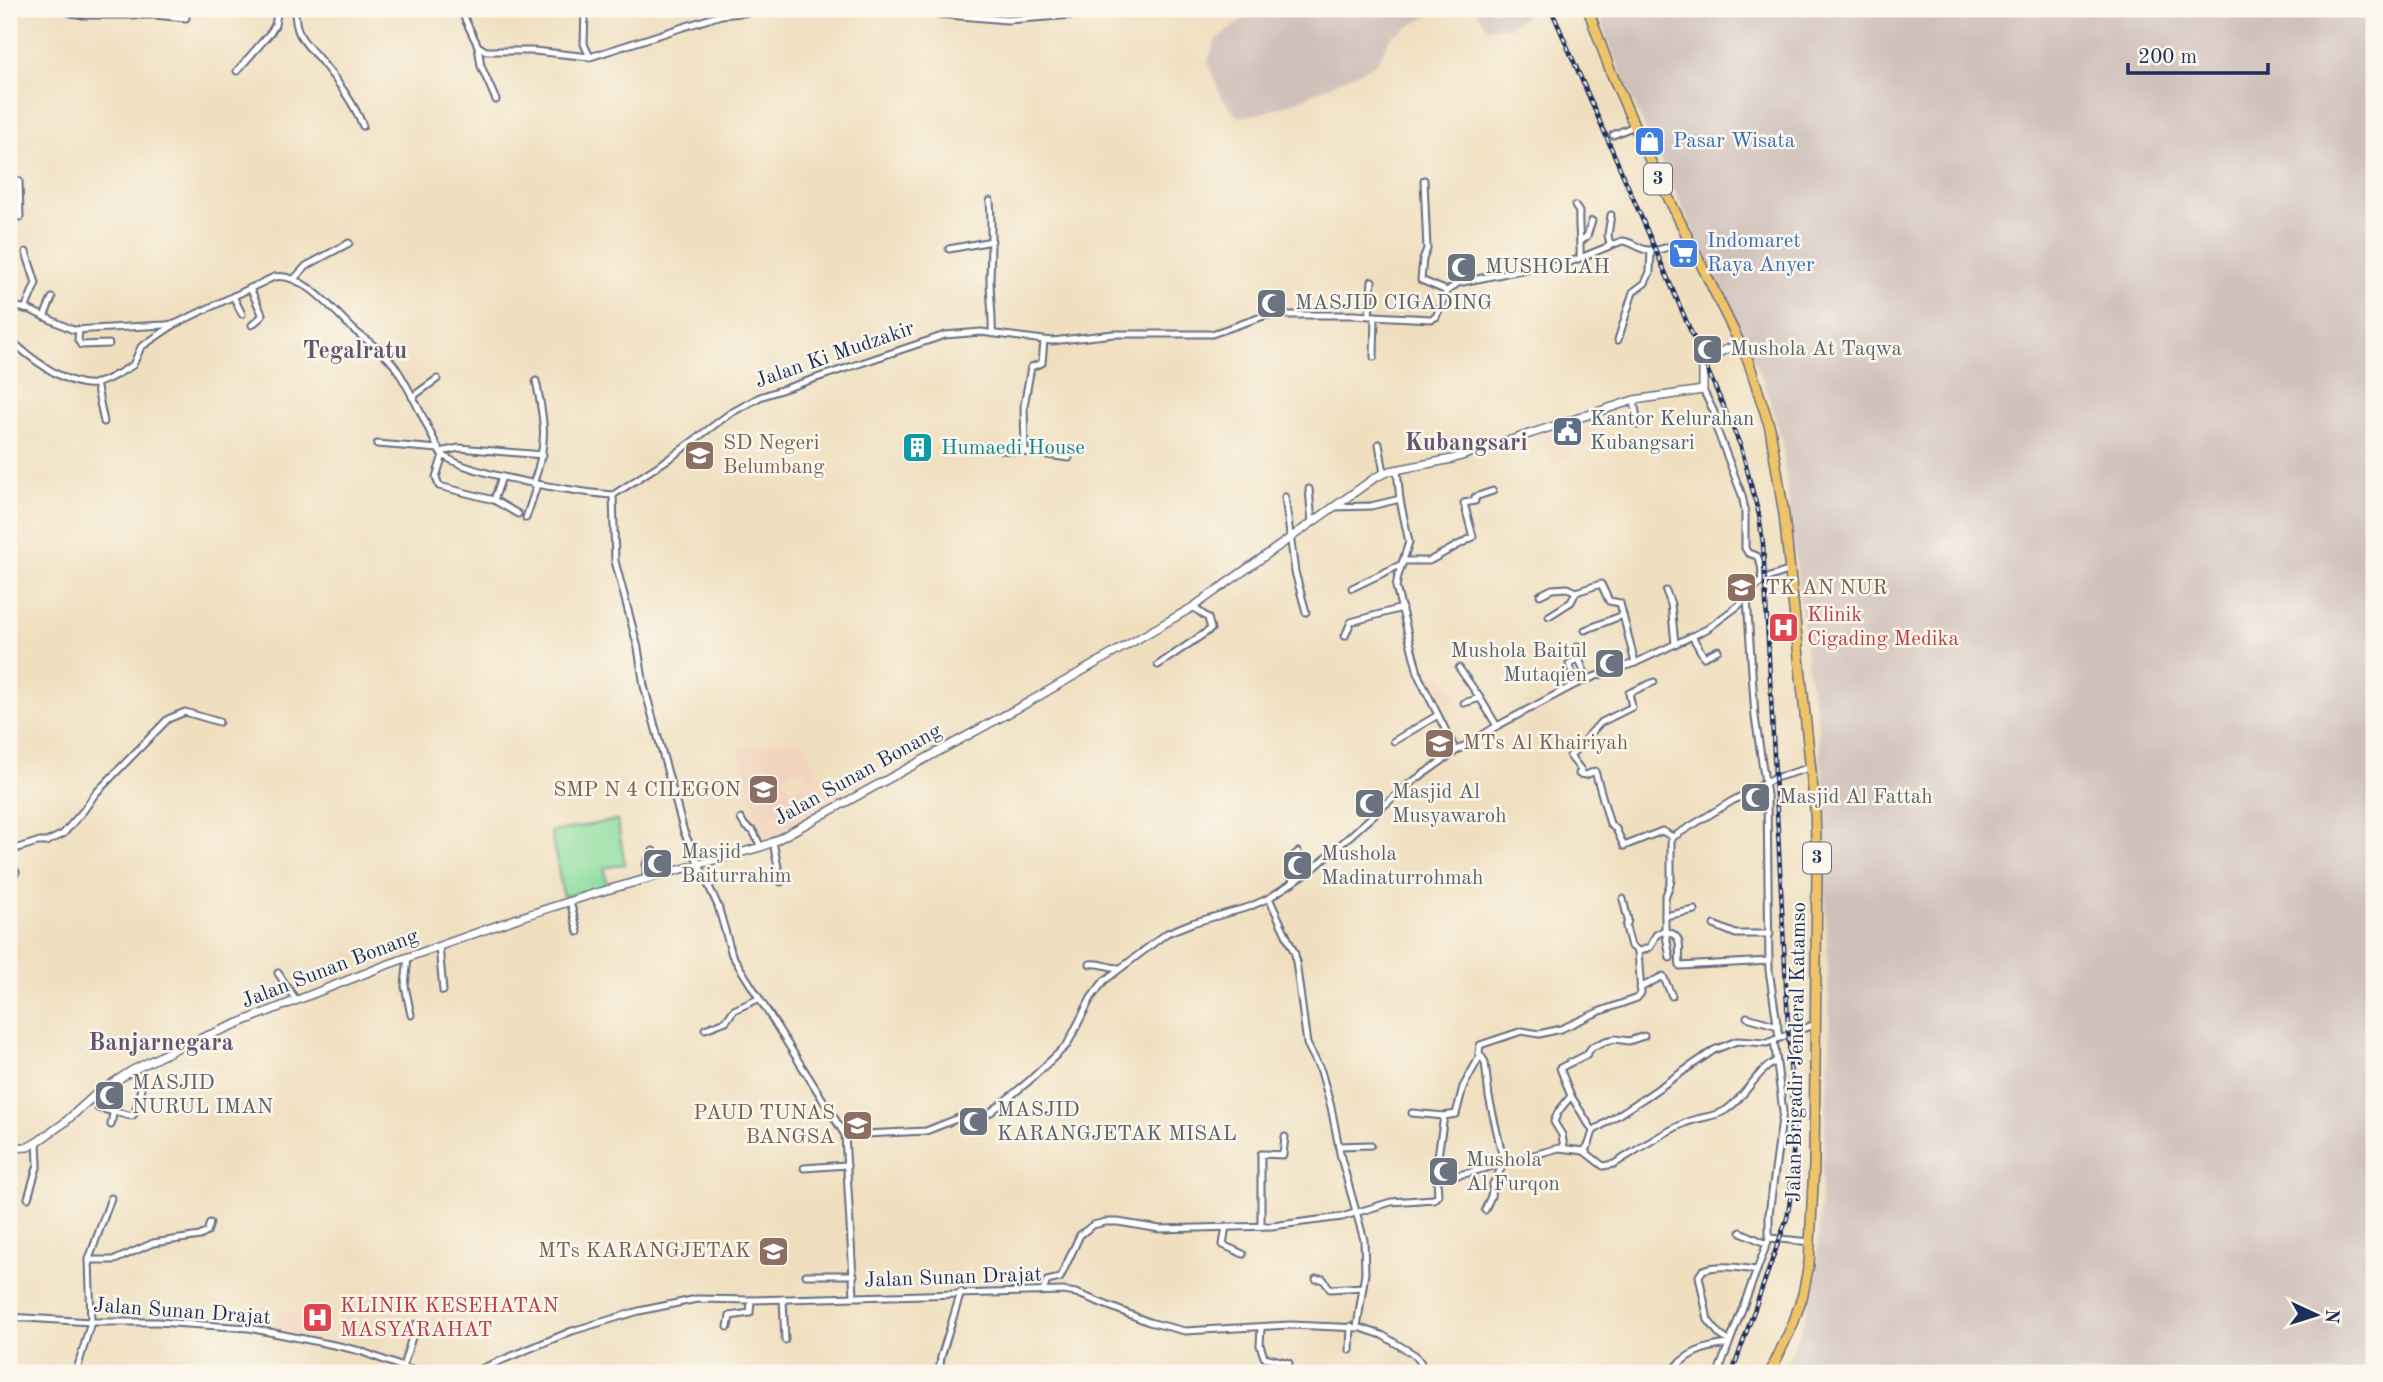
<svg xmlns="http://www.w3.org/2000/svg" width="2383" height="1382" font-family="'Old Standard TT',serif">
  <rect width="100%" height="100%" fill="#fbf7ec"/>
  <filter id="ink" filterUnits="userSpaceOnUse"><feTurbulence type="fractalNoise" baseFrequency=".0143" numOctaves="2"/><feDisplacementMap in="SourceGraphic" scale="14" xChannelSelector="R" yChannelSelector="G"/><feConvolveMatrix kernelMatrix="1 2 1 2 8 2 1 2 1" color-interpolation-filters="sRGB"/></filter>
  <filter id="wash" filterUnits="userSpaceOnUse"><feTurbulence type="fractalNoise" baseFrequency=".00686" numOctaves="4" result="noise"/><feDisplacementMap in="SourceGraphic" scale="28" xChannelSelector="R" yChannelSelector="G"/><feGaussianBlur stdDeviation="1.57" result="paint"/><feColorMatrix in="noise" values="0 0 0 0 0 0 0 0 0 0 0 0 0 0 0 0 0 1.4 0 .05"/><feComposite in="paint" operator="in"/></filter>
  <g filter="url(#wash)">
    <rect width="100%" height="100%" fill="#f0dfbf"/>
    <g fill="#f2d4be" fill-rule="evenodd">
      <path d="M1592,416L1600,441L1579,449L1570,423Z"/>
      <path d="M1561,427L1573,456L1553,464L1542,433Z"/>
      <path d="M1442,671L1451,691L1456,689L1464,706L1442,715L1425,679ZM1456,692L1462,706L1444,714L1439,704L1445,702L1447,705L1456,701L1453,694Z"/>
      <path d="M1443,725L1455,750L1438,761L1424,734Z"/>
      <path d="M802,739L834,805L762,842L738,747ZM801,768L808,780L791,791L783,778ZM811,788L816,796L798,807L793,800Z"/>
      <path d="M275,1312L313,1314L311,1338L277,1332Z"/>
    </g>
    <g fill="#cfc0ba">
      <path d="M1256,9H1440L1391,37L1376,64L1297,101L1262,113L1238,117L1221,97L1208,61L1216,40Z"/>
      <path d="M1475,9H1521L1527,15L1508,27L1487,28Z"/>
      <path d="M1598,9H2374V1373H1781L1799,1335L1816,1279L1830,1039L1825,884L1827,817L1816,710L1808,671L1782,441L1763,380L1630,95L1606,36Z"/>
    </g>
    <path fill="#8cdd9d" stroke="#54867e" stroke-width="2" d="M617,820L625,864L604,868L607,888L563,896L551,832Z"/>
  </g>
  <g filter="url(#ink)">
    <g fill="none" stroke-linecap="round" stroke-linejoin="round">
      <defs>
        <g id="minor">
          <path d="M63,9L71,13L83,15H154L186,18"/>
          <path d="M295,9C295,37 305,42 321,61C337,81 353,101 363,126"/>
          <path d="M460,9L478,46L486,51H534L590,57L721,15L781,9"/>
          <path d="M585,9L584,44L590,57"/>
          <path d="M879,9L1007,20L1085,14L1108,9"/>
          <path d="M478,46L481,66L496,100"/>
          <path d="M237,71L271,32L275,25L278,9"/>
          <path d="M1613,135L1634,126"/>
          <path d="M1424,180L1427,249L1423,259L1421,280L1447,291"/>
          <path d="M19,181L20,217"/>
          <path d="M990,201C992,227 991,253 990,279C990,298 993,315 992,334"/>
          <path d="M1575,206L1579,212C1578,228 1581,242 1580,258"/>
          <path d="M1580,242L1587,236L1592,221"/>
          <path d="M1610,245L1608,235L1611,215"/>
          <path d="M949,249L992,241"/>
          <path d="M294,279L306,266L349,243"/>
          <path d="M250,288L262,314L261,317L252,325"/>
          <path d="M233,296L242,314"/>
          <path d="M9,305L30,310L73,330L165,325L175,324L274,277C302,271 335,312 353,329C366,341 383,350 394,365C412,391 425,423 440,452C458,474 581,493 613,495L673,456L729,414L760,397L945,335L981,332L1052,341L1114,334H1212L1267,315H1354L1431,319L1436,317L1447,291L1458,283L1526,269L1563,265L1622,241C1630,241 1635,246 1643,249C1659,254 1673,244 1687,238"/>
          <path d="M25,309L36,283L26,252"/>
          <path d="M1369,316L1372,281"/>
          <path d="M44,317L52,298"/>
          <path d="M79,330L78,340L81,345L109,344"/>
          <path d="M9,338C27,356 67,387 94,384C106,382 123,371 133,365L141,347L175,324"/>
          <path d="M1618,340L1633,292L1645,283L1650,272L1651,250"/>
          <path d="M1044,341L1042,363L1031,367L1024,406L1025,452L1069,458"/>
          <path d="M1374,357L1375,316"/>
          <path d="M96,383L104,422"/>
          <path d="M1703,390L1714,412L1715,425L1742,495L1745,511V548L1748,553L1757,556C1763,565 1762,572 1761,582"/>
          <path d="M412,397L437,379"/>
          <path d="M1634,400L1638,425"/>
          <path d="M377,444L439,449"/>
          <path d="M1379,444L1384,473"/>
          <path d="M1002,450L1025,452"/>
          <path d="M440,452L459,448L543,455"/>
          <path d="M443,455L436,477L439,486L494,500"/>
          <path d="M1397,470L1400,500L1409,542L1398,576L1396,587L1419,677L1456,751"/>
          <path d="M502,477L494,500L518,514"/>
          <path d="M533,484C548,443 545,423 536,381"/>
          <path d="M1309,489L1312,523"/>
          <path d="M613,495L615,561L638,648L644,686L684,832L718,906L732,955L845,1135L854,1296"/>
          <path d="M1285,497L1295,572L1306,612"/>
          <path d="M1333,507L1371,506L1400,499"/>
          <path d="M526,518L537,485"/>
          <path d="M1403,561H1429L1473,537L1464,503L1475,501V497L1493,491"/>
          <path d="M1352,588L1402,564"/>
          <path d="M1666,591L1671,604L1675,644"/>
          <path d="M1540,595L1552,589L1568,588L1576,592L1601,584L1609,601L1620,603L1635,663"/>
          <path d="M1747,598L1755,717L1767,795L1769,970L1779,1037"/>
          <path d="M1549,616L1571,602L1576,592"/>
          <path d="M1585,630L1623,615"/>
          <path d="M1345,636L1351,622L1402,608"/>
          <path d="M1692,636L1704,657L1718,650"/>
          <path d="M1578,646L1575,649L1587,679"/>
          <path d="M1158,665L1211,629L1208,618L1193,607"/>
          <path d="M1459,668L1480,698"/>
          <path d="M1654,682L1629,693L1632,707L1600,723L1570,756L1581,770L1579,774L1586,775L1595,771L1610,824L1616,829L1624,846L1662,831L1673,837"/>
          <path d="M1576,684L1569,664L1578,659"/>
          <path d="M1464,703L1480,698L1497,726"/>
          <path d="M1394,741L1438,715"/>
          <path d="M741,819L745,826L753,831L761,847"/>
          <path d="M773,842L781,882"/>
          <path d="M9,854L18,848L37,842H46L63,834L84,810L95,794L168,719L185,712L219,722"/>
          <path d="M9,866L16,872L9,884"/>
          <path d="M646,880V864L653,851"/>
          <path d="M1293,882L1289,860L1298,852"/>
          <path d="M1269,898L1295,954L1307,1044L1321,1071L1331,1107L1341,1158L1364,1240L1365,1273L1357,1327"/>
          <path d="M1623,899L1628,920L1626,927L1628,935L1631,946L1639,951"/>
          <path d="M570,901L578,932"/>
          <path d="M1665,916L1695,910"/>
          <path d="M1714,925L1736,934H1770"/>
          <path d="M1667,932C1686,936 1677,953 1680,966L1769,961"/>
          <path d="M439,946L443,991"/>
          <path d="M408,957L405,986L411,1015"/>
          <path d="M1670,958L1665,930V898L1671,881V842L1673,837L1732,801L1775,778L1812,767"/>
          <path d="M1090,964C1101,962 1108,968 1119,968"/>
          <path d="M278,973L296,1000"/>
          <path d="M1640,988L1663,976L1672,996"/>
          <path d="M1747,1017L1778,1026"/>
          <path d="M705,1029L726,1021L734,1010L758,999"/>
          <path d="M96,1094L98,1108L132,1116L135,1113L142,1084"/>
          <path d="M1412,1113L1444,1116"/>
          <path d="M111,1125L117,1091L115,1081"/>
          <path d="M1593,1131L1571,1096L1560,1068L1586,1055L1592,1047L1606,1041L1615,1039L1629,1041L1644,1036"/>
          <path d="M845,1135L926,1131L959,1118L983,1115L991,1112L1029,1081L1067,1045L1091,998L1104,981L1167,933L1192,923L1249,907L1269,898L1313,869L1405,787L1456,751L1497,726L1576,684L1609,671L1635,663L1707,629L1738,606L1761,582L1770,577L1788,571"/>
          <path d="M1339,1146L1371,1145"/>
          <path d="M1564,1148L1562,1135L1554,1122L1558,1112L1571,1096"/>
          <path d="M1584,1151L1603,1166L1614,1164C1637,1150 1660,1134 1685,1123C1698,1117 1713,1118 1726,1110C1746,1097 1754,1073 1776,1061"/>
          <path d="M804,1168L847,1165"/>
          <path d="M1437,1179V1163L1444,1116L1456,1114L1463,1087L1480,1056"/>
          <path d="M28,1198L38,1164L37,1142"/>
          <path d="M1485,1210L1491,1196L1493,1184L1504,1163L1489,1097L1485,1062L1479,1053L1480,1045L1522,1031L1539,1034L1561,1029L1598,1012L1637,998L1641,993L1638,952L1650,947L1656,935L1665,930"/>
          <path d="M1226,1226L1223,1245L1243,1254"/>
          <path d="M1261,1226V1154L1283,1155L1285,1137"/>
          <path d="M1741,1232L1767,1244"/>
          <path d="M1769,1238L1811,1242"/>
          <path d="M89,1260H115L153,1243L200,1236L207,1232L210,1223"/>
          <path d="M806,1275H854"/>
          <path d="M1316,1279H1323L1330,1289L1363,1287"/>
          <path d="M1043,1291L1047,1281L1060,1278L1080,1235L1093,1225L1105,1222H1118L1160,1229L1272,1226L1342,1217L1391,1202L1434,1199L1438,1195L1437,1179L1468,1173L1559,1148L1584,1151L1589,1144L1593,1131L1646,1097L1714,1050L1737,1041L1767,1043L1815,1024"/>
          <path d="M783,1299L785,1340"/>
          <path d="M9,1317L91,1322H157L249,1328L339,1346L360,1351L408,1369L432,1373"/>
          <path d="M728,1327L730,1316L750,1313L751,1300"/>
          <path d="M1261,1328L1260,1345L1264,1357L1289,1363"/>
          <path d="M1729,1341L1720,1335L1708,1320L1699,1276L1703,1270C1720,1264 1739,1268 1757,1270"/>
          <path d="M1350,1350L1351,1326"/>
          <path d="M76,1373L91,1322L89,1259L111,1198"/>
          <path d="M401,1373L416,1324"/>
          <path d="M471,1373L572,1331L639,1311L697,1299L751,1300L1063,1291L1076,1293L1149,1322L1185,1331L1290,1325L1361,1328L1382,1335L1415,1355L1421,1363V1373"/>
          <path d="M939,1373L941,1357L961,1292"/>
          <path d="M1671,1373C1685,1353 1704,1347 1728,1344"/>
          <path d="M1718,1373L1769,1238V1214L1783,1112L1774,1040"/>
        </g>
        <path id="tertiary" d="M9,1148L28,1147L37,1142L64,1123L96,1094L131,1071L177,1048L254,1017L389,964L518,918L596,893L761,847L773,842L1027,703L1193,607L1376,477L1390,471L1452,459L1634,400L1703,390V363L1708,357L1740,344"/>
        <path id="trunk" d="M1588,9L1610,70L1646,152L1748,360L1770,428L1784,515L1815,809L1817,868L1814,1165L1809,1264L1803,1294L1793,1324L1770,1373"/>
      </defs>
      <use href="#minor" stroke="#666d80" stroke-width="9"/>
      <use href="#tertiary" stroke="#666d80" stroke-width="10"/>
      <use href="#trunk" stroke="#666d80" stroke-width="12"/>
      <use href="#minor" stroke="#fff" stroke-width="5"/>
      <use href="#tertiary" stroke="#fff" stroke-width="7"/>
      <use href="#trunk" stroke="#efc469" stroke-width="9"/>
      <defs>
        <path id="rail" d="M1551,9L1741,447L1759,515L1763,544L1794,1139L1790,1200L1787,1218L1732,1373"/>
      </defs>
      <use href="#rail" stroke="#1b2f5e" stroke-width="4.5"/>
      <use href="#rail" stroke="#fbf7ec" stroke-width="2" stroke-dasharray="5" stroke-linecap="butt"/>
    </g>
  </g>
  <defs>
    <symbol id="shop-square" viewBox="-11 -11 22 22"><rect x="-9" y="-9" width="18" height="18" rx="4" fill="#3f7fe0" stroke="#fbf7ec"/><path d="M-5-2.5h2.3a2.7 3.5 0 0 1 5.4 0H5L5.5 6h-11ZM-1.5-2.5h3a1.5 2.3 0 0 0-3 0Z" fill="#fff"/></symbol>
    <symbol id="supermarket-square" viewBox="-11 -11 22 22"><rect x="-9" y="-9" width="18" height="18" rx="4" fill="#3f7fe0" stroke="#fbf7ec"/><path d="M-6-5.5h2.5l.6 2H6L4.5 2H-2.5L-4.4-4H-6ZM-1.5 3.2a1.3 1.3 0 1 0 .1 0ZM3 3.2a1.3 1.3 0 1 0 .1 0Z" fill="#fff"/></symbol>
    <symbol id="mosque-square" viewBox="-11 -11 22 22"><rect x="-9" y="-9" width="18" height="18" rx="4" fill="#6b7280" stroke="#fbf7ec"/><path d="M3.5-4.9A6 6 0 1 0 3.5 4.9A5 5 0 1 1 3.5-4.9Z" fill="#fff"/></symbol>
    <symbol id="civic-square" viewBox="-11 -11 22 22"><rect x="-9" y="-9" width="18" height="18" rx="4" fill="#5c6f8a" stroke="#fbf7ec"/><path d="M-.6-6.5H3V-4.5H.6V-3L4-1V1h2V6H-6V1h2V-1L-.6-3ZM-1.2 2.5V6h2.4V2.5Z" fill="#fff"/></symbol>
    <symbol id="building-square" viewBox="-11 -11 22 22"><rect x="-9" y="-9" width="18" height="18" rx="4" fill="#0f9aa8" stroke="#fbf7ec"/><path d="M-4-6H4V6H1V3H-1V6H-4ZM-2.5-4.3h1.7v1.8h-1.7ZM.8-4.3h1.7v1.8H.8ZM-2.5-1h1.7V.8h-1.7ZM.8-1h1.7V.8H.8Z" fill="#fff"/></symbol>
    <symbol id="school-square" viewBox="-11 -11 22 22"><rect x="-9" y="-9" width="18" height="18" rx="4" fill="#8d6e63" stroke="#fbf7ec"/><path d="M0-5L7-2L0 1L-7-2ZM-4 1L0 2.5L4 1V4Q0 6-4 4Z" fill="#fff"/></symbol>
    <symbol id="hospital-square" viewBox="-11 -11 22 22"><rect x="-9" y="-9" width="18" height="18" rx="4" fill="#e0444e" stroke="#fbf7ec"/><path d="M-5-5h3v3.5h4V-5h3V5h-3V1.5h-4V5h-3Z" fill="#fff"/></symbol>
  </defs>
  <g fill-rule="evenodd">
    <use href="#shop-square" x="1632" y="124" width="35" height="35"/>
    <use href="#supermarket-square" x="1666" y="236" width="35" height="35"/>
    <use href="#mosque-square" x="1444" y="250" width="35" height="35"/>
    <use href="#mosque-square" x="1254" y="286" width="35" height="35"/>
    <use href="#mosque-square" x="1690" y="332" width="35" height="35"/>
    <use href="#civic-square" x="1550" y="414" width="35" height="35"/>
    <use href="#building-square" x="900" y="430" width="35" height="35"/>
    <use href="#school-square" x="682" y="438" width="35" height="35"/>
    <use href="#school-square" x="1724" y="570" width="35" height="35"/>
    <use href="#hospital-square" x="1766" y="610" width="35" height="35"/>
    <use href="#mosque-square" x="1592" y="646" width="35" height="35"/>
    <use href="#school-square" x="1422" y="726" width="35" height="35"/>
    <use href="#school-square" x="746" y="772" width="35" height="35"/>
    <use href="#mosque-square" x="1738" y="780" width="35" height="35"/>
    <use href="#mosque-square" x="1352" y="786" width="35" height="35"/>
    <use href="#mosque-square" x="640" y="846" width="35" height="35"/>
    <use href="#mosque-square" x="1280" y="848" width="35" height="35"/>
    <use href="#mosque-square" x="92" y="1078" width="35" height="35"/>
    <use href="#mosque-square" x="956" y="1104" width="35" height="35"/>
    <use href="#school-square" x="840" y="1108" width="35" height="35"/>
    <use href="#mosque-square" x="1426" y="1154" width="35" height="35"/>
    <use href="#school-square" x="756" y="1234" width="35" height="35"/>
    <use href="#hospital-square" x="300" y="1300" width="35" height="35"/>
  </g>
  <g text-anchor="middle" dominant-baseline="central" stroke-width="5" stroke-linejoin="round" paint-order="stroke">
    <g fill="#fbf7ec" stroke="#5e6b89" stroke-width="2">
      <rect x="1644" y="163.5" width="28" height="31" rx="5"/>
      <rect x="1803" y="842.5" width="28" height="31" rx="5"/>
    </g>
    <g font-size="19" font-weight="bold" fill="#1b2f5e">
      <text x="1658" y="179">3</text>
      <text x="1817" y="858">3</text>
    </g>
    <g font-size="21" fill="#366cbe" stroke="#fbf7ec" text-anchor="start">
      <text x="1673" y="141">Pasar Wisata</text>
      <text x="1707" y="241">Indomaret<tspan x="1707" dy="24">Raya Anyer</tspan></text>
    </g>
    <g font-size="21" fill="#5b616d" stroke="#fbf7ec" text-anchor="start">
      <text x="1485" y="267">MUSHOLAH</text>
      <text x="1295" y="303">MASJID CIGADING</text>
      <text x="1730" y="349">Mushola At Taqwa</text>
      <text x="1587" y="651" text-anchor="end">Mushola Baitul<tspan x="1587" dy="24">Mutaqien</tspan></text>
      <text x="1392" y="792">Masjid Al<tspan x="1392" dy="24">Musyawaroh</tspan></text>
      <text x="1779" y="797">Masjid Al Fattah</text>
      <text x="681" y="852">Masjid<tspan x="681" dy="24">Baiturrahim</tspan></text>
      <text x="1321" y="854">Mushola<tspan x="1321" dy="24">Madinaturrohmah</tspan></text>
      <text x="132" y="1083">MASJID<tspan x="132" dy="24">NURUL IMAN</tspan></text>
      <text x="997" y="1110">MASJID<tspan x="997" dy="24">KARANGJETAK MISAL</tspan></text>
      <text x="1466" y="1160">Mushola<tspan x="1466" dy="24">Al Furqon</tspan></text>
    </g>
    <g font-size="21" fill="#1b2f5e" stroke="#fbf7ec">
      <text transform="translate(835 355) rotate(-19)">Jalan Ki Mudzakir</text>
      <text transform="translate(858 775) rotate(-29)">Jalan Sunan Bonang</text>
      <text transform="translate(330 969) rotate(-21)">Jalan Sunan Bonang</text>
      <text transform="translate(1797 1052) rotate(-89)">Jalan Brigadir Jenderal Katamso</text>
      <text transform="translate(953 1278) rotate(-2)">Jalan Sunan Drajat</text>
      <text transform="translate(182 1312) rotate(4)">Jalan Sunan Drajat</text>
    </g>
    <g font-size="21" fill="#4e5e75" stroke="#fbf7ec" text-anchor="start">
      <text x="1590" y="419">Kantor Kelurahan<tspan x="1590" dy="24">Kubangsari</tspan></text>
    </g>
    <g font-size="21" fill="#785e54" stroke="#fbf7ec" text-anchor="start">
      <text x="723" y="443">SD Negeri<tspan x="723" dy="24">Belumbang</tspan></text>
      <text x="1765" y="588">TK AN NUR</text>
      <text x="1463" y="743">MTs Al Khairiyah</text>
      <text x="741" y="790" text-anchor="end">SMP N 4 CILEGON</text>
      <text x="835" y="1113" text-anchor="end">PAUD TUNAS<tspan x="835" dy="24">BANGSA</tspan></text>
      <text x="751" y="1251" text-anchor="end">MTs KARANGJETAK</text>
    </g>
    <g font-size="21" fill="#0d838f" stroke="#fbf7ec" text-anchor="start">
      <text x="941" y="448">Humaedi House</text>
    </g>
    <g font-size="21" fill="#be3a42" stroke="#fbf7ec" text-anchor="start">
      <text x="1807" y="615">Klinik<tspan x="1807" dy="24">Cigading Medika</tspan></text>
      <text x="340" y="1306">KLINIK KESEHATAN<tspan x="340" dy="24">MASYARAHAT</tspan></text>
    </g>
    <g font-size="24" font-weight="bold" fill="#615572" stroke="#fbf7ec">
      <text x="355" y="352">Tegalratu</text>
      <text x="1466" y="444">Kubangsari</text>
      <text x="161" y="1044">Banjarnegara</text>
    </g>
  </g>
  <rect width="2383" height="1382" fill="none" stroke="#fbf7ec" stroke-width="35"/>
  <g transform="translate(2316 1315) rotate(94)" stroke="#fbf7ec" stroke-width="5" paint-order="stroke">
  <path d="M0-5L12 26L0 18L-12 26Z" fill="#1b2f5e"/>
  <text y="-10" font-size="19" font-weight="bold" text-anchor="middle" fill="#1b2f5e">N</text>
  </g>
  <path d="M2128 63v10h140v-10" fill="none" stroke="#1b2f5e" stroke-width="3.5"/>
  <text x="2138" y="63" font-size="21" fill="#1b2f5e" stroke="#fbf7ec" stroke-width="5" paint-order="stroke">200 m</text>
</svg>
